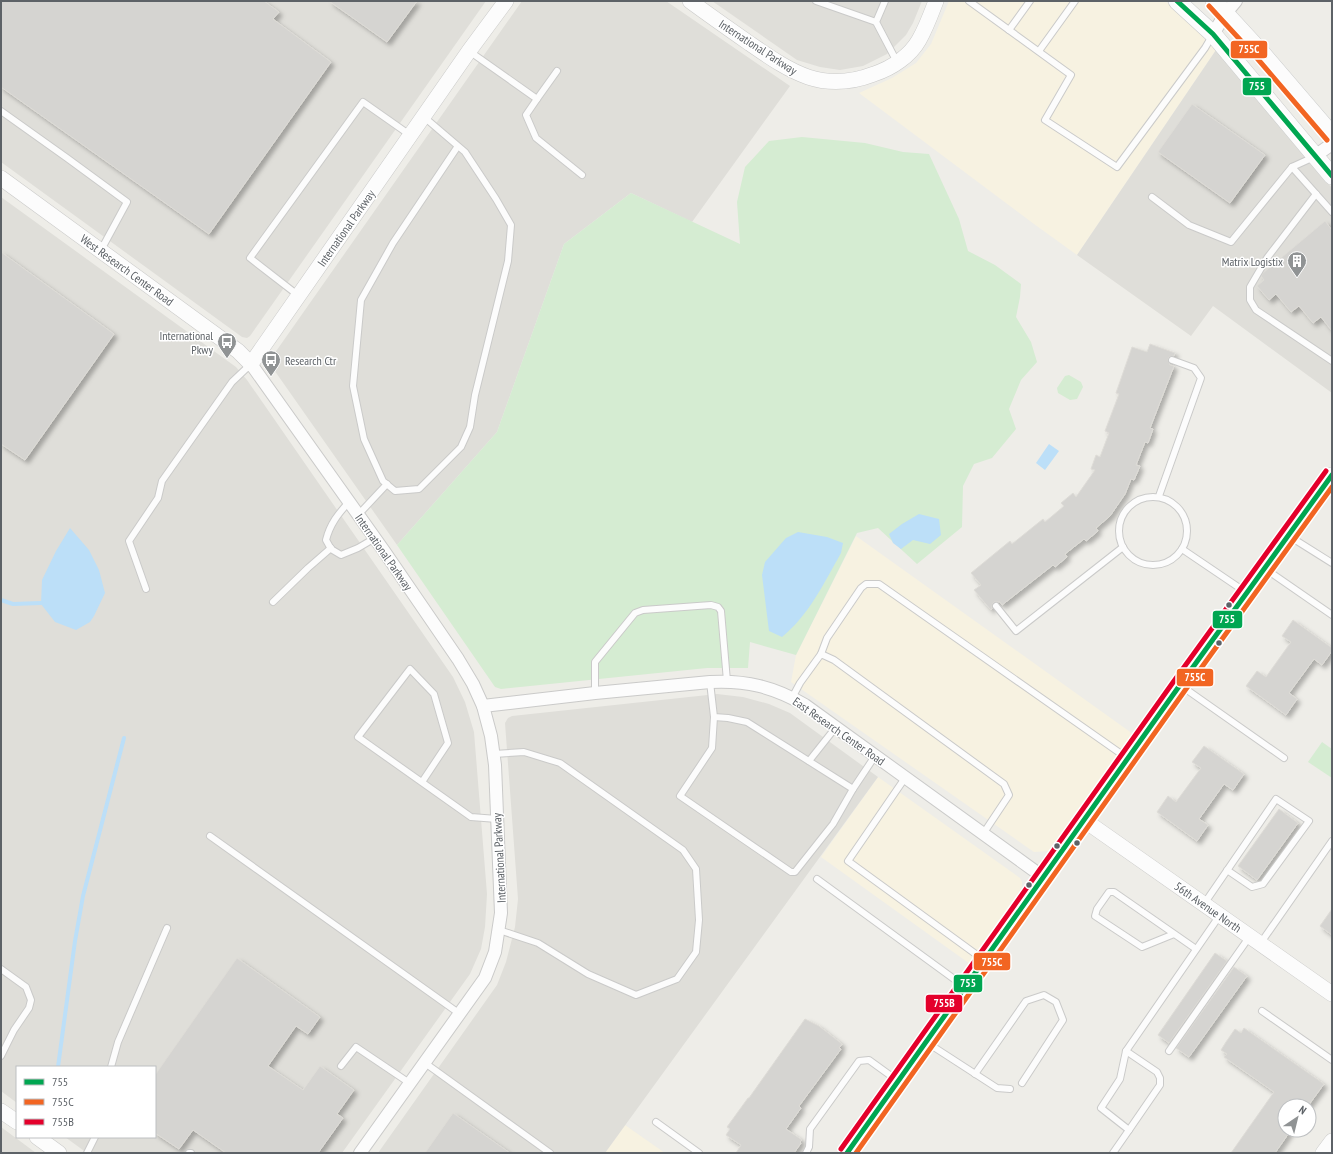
<svg xmlns="http://www.w3.org/2000/svg" width="1333" height="1154" font-family="'PT Sans Narrow',sans-serif">
  <defs>
    <filter id="shadow"><feDropShadow dx="3.5" dy="3.5" stdDeviation="2" flood-color="#0004"/></filter>
  </defs>
  <rect width="100%" height="100%" fill="#eeede8"/>
  <g fill="#f7f2e1">
    <path d="M949,1H1165L1177,10L1216,50L1077,255L1034,224L859,93L892,78L916,63L931,44Z"/>
    <path d="M856,536L1133,734L1049,851L1034,852L791,682L796,655Z"/>
    <path d="M878,777L1020,878L1022,882V887L970,964L821,857Z"/>
    <path d="M625,1125L665,1153H605Z"/>
  </g>
  <g fill="#dfded9">
    <path d="M1,1H486L250,336L247,338L242,337L1,162Z"/>
    <path d="M522,1H666L790,86L692,222L631,193L564,244L497,432L397,545L272,367L271,361L272,357Z"/>
    <path d="M712,1H922L913,23L906,35L887,54L863,66L840,70L820,67L797,60Z"/>
    <path d="M1216,50L1332,188V393L1213,306L1191,336L1077,255Z"/>
    <path d="M1,197L236,367L247,380L453,677L465,702L474,732L487,894L485,927L481,949L470,974L342,1153H87L65,1137H155V1067H17V1103L1,1091Z"/>
    <path d="M717,694L743,697L769,704L790,713L878,777L605,1153H378L497,985L506,962L515,927L518,899L505,723L508,718L512,716Z"/>
    <path d="M1,1127L36,1153H1Z"/>
  </g>
  <g fill="#d5ecd2">
    <path d="M802,137L865,143L903,152L929,154L959,219L968,251L995,265L1021,284L1020,297L1016,317L1031,342L1037,362L1021,380L1009,409L1016,429L992,458L974,464L963,486L962,527L917,564L878,528L857,533L796,655L750,642L748,668H707L501,689L495,687L397,545L497,432L564,244L631,193L740,244L737,202L745,167L769,141Z"/>
    <path d="M1069,375L1081,382L1083,387L1077,399L1070,400L1058,393L1057,388L1065,376Z"/>
    <path d="M1322,742L1332,749V778L1308,762Z"/>
  </g>
  <g fill="#bcdff8">
    <path d="M1049,444L1059,451L1045,470L1036,463Z"/>
    <path d="M919,514L939,519L941,535L930,544L913,540L901,549L893,543L889,534L902,524Z"/>
    <path d="M70,528L89,550L99,570L105,593L94,616L90,622L76,630L55,622L41,604L42,580L56,551Z"/>
    <path d="M798,532L827,537L843,543L841,553C824,583 809,615 782,637L769,631L762,575L765,562L786,538Z"/>
  </g>
  <g fill="none" stroke-linecap="round" stroke-linejoin="round">
    <g stroke="#bcdff8" stroke-width="4">
      <path d="M1,600L13,604L41,603"/>
      <path d="M58,1067L75,941L83,896L124,738"/>
    </g>
  </g>
  <g fill="#d5d4d1" stroke="#dedcd7" filter="url(#shadow)">
    <path d="M1,1H264L279,12L273,19L331,62L209,234L1,87Z"/>
    <path d="M329,1H417L387,42Z"/>
    <path d="M1192,104L1265,155L1230,203L1158,152Z"/>
    <path d="M1325,221L1332,230V331L1321,317L1313,323L1299,306L1291,312L1276,294L1269,300L1257,286L1264,280L1261,276L1263,273Z"/>
    <path d="M1,252L114,334L25,460L1,444Z"/>
    <path d="M1150,344L1175,353L1174,356L1169,357L1168,360L1170,365L1174,366L1150,428L1153,429L1148,443L1145,442L1136,465L1140,466L1134,480L1131,479L1125,494L1110,516L1096,528L1098,531L1086,541L1084,539L1065,554L1067,557L1055,567L1053,565L1002,605L1000,602H994L992,605V609L991,610L974,590L981,585L971,573L1010,541L1012,544L1043,519L1045,522L1064,506L1061,503L1073,493L1076,497L1095,470L1091,469L1096,455L1100,457L1109,433L1105,431L1119,394L1116,393L1132,347L1147,352Z"/>
    <path d="M1293,620L1332,648V651L1322,665L1314,659L1289,693L1297,699L1286,715L1246,686L1257,671L1266,677L1291,642L1282,636Z"/>
    <path d="M1204,746L1244,774L1233,790L1224,784L1199,819L1208,825L1197,841L1157,812L1168,796L1176,802L1201,768L1192,762Z"/>
    <path d="M1279,809L1298,823L1257,880L1238,866Z"/>
    <path d="M1332,909V935L1320,926Z"/>
    <path d="M1215,953L1227,961L1169,1043L1158,1035Z"/>
    <path d="M237,958L320,1017L308,1034L296,1026L268,1066L303,1090L320,1066L354,1090L337,1114L343,1118L318,1153H226L193,1130L179,1149L155,1133V1075Z"/>
    <path d="M1234,967L1247,976L1189,1057L1176,1048Z"/>
    <path d="M805,1019L819,1026L842,1044L839,1048L841,1049L799,1106L801,1108L786,1129L802,1140L800,1142L801,1143L794,1153H736L741,1145L726,1135L730,1129L727,1127L748,1098H749Z"/>
    <path d="M1244,1028L1324,1084L1308,1106H1285V1130H1291L1275,1153H1231L1274,1092L1224,1057L1227,1054L1221,1050L1226,1042L1235,1029L1241,1033Z"/>
    <path d="M453,1113L510,1153H425Z"/>
  </g>
  <g fill="none" stroke-linecap="round" stroke-linejoin="round">
    <defs>
      <g id="service">
        <path d="M816,1L876,22"/>
        <path d="M885,1L876,22L897,62"/>
        <path d="M969,1L1071,75L1045,120L1117,167L1205,48L1212,36"/>
        <path d="M1009,30L1030,1"/>
        <path d="M469,51L537,99L526,115L536,138L582,175"/>
        <path d="M1039,51L1075,1"/>
        <path d="M537,99L557,71"/>
        <path d="M1,111L67,158L127,202L101,250"/>
        <path d="M424,117L465,152L496,199L511,225L508,261L475,395L470,427L461,447L419,489L395,491L383,481L364,439L353,386L361,300L393,243L458,146"/>
        <path d="M1292,167L1332,212"/>
        <path d="M1316,194L1267,258L1250,287V300L1256,310L1332,361"/>
        <path d="M1152,197L1189,225L1231,242L1292,167L1314,157"/>
        <path d="M299,296L250,258L363,102L410,135"/>
        <path d="M1159,496L1201,378L1194,368L1172,360"/>
        <circle cx="1153" cy="531" r="34"/>
        <path d="M349,502C338,514 330,524 326,540L331,549L341,555L358,548L375,538"/>
        <path d="M358,515L387,484"/>
        <path d="M1289,536L1332,563"/>
        <path d="M1182,549L1247,593"/>
        <path d="M1264,568L1332,615"/>
        <path d="M146,589L129,541L158,498L162,481L232,382L251,364"/>
        <path d="M273,602L308,568L331,548"/>
        <path d="M996,606L1016,631L1123,547"/>
        <path d="M821,654L827,638L861,588L866,584H879L1127,758"/>
        <path d="M710,682L714,717L728,718L747,722L853,789L875,756"/>
        <path d="M1180,685L1284,758"/>
        <path d="M595,693V662L635,613L643,610L711,605L718,607L721,611L727,681"/>
        <path d="M792,698L800,683L821,654L834,660L1004,784L1009,795L983,834"/>
        <path d="M714,717L712,748L680,796L791,872H795L833,824L853,789"/>
        <path d="M494,754L524,752L560,763L683,850L696,869L699,920L696,952L677,979L636,995L588,974L538,943L499,930"/>
        <path d="M809,761L836,727"/>
        <path d="M905,778L848,861L977,955L983,960"/>
        <path d="M422,782L448,743L434,694L410,669L358,737L471,817L497,819"/>
        <path d="M210,836L460,1014"/>
        <path d="M817,879L965,987"/>
        <path d="M1204,904L1276,799L1309,821L1263,884L1252,887L1227,870"/>
        <path d="M1174,934L1142,947L1095,916L1097,909L1109,892H1114L1196,949"/>
        <path d="M1260,944L1332,841"/>
        <path d="M1,969L26,987L31,1000L29,1008L14,1030L1,1056"/>
        <path d="M1262,1011L1332,1060"/>
        <path d="M926,1042L997,1088L1010,1089"/>
        <path d="M1126,1051L1157,1072L1160,1078V1085L1129,1130"/>
        <path d="M1169,1051L1250,936"/>
        <path d="M425,1063L550,1153"/>
        <path d="M341,1066L356,1047L411,1084"/>
        <path d="M111,1067L118,1042L167,928"/>
        <path d="M975,1074L1026,1001L1044,995L1056,1002L1063,1020L1022,1083"/>
        <path d="M656,1122L699,1153"/>
        <path d="M87,1153L95,1137"/>
        <path d="M189,1153H191"/>
        <path d="M806,1153L809,1147L810,1129L859,1061L869,1060L898,1081"/>
        <path d="M1113,1153L1129,1130L1101,1108L1120,1079L1126,1051L1220,915"/>
      </g>
      <g id="minor">
        <path d="M1213,34L1226,13L1236,1"/>
        <path d="M1315,156L1332,144"/>
        <path d="M251,364L384,551L458,659L473,684L483,706L491,736L495,765L501,913L495,952L485,978L360,1153"/>
        <path d="M483,706L595,693L710,682C746,680 774,687 805,705L1043,877"/>
      </g>
      <g id="tertiary">
        <path d="M690,1C709,15 729,29 749,43C791,72 822,94 874,74C892,68 910,56 919,40C926,28 931,14 936,1"/>
        <path d="M1,178L238,351L251,364L469,51L506,1"/>
        <path d="M1084,820L1332,994"/>
        <path d="M1,1111L17,1122"/>
        <path d="M37,1137L59,1153"/>
        <path d="M847,1153L1180,685L1332,475"/>
        <path d="M1323,1153L1332,1141"/>
      </g>
      <g id="secondary">
        <path d="M1177,1L1213,34L1332,176"/>
        <path d="M1214,1L1261,52L1332,135"/>
      </g>
    </defs>
    <use href="#service" stroke="#cacac9" stroke-width="8"/>
    <use href="#minor" stroke="#cacac9" stroke-width="14"/>
    <use href="#tertiary" stroke="#cacac9" stroke-width="16"/>
    <use href="#secondary" stroke="#cbcccc" stroke-width="18"/>
    <use href="#service" stroke="#fcfcfc" stroke-width="6"/>
    <use href="#minor" stroke="#fcfcfc" stroke-width="12"/>
    <use href="#tertiary" stroke="#fcfcfc" stroke-width="15"/>
    <use href="#secondary" stroke="#fcfcfc" stroke-width="17"/>
    <defs>
      <g id="bus-1">
        <path d="M1177,1L1213,34L1332,176"/>
        <path d="M847,1153L1180,685L1332,475"/>
      </g>
      <g id="bus-2">
        <path d="M1209,6L1256,57L1327,140"/>
        <path d="M856,1153L1186,689L1332,487"/>
      </g>
      <path id="bus-3" d="M841,1149L1174,681L1326,471"/>
    </defs>
    <use href="#bus-1" stroke="#fff" stroke-width="8"/>
    <use href="#bus-2" stroke="#fff" stroke-width="8"/>
    <use href="#bus-3" stroke="#fff" stroke-width="8"/>
    <use href="#bus-1" stroke="#00a651" stroke-width="5"/>
    <use href="#bus-2" stroke="#f26522" stroke-width="5"/>
    <use href="#bus-3" stroke="#e4002b" stroke-width="5"/>
  </g>
  <defs>
    <symbol id="building-pin" viewBox="-11 -11 22 30"><path d="M0 17L-7.5 6A9.5 9.5 0 1 1 7.5 6Z" fill="#909394" stroke="#fff"/><path d="M-4-6H4V6H1V3H-1V6H-4ZM-2.5-4.3h1.7v1.8h-1.7ZM.8-4.3h1.7v1.8H.8ZM-2.5-1h1.7V.8h-1.7ZM.8-1h1.7V.8H.8Z" fill="#fff"/></symbol>
    <symbol id="bus-pin" viewBox="-11 -11 22 30"><path d="M0 17L-7.5 6A9.5 9.5 0 1 1 7.5 6Z" fill="#909394" stroke="#fff"/><path d="M-5-6H5V4H4V6H2V4H-2V6H-4V4H-5ZM-3.5-4V0h7V-4ZM-3.5 1.2v1.5H-2V1.2ZM2 1.2v1.5H3.5V1.2Z" fill="#fff"/></symbol>
  </defs>
  <g fill-rule="evenodd">
    <use href="#building-pin" x="1286" y="250" width="22" height="30"/>
    <use href="#bus-pin" x="216" y="331" width="22" height="30"/>
    <use href="#bus-pin" x="260" y="349" width="22" height="30"/>
  </g>
  <g fill="#5d6267" stroke="#fff" stroke-width="1.5">
    <circle cx="1229" cy="605" r="3.5"/>
    <circle cx="1219" cy="643" r="3.5"/>
    <circle cx="1077" cy="843" r="3.5"/>
    <circle cx="1057" cy="846" r="3.5"/>
    <circle cx="1029" cy="885" r="3.5"/>
  </g>
  <g text-anchor="middle" dominant-baseline="central" stroke-width="3" stroke-linejoin="round" paint-order="stroke">
    <g font-size="12" fill="#5d6267" stroke="#fff">
      <text transform="translate(758 47) rotate(33)">International Parkway</text>
      <text transform="translate(346 228) rotate(-55)">International Parkway</text>
      <text transform="translate(127 270) rotate(36)">West Research Center Road</text>
      <text transform="translate(384 552) rotate(55)">International Parkway</text>
      <text transform="translate(839 731) rotate(35)">East Research Center Road</text>
      <text transform="translate(499 858) rotate(-93)">International Parkway</text>
      <text transform="translate(1208 907) rotate(35)">56th Avenue North</text>
    </g>
    <g font-size="12" fill="#5d6267" stroke="#fff" text-anchor="end">
      <text x="1283" y="261">Matrix Logistix</text>
      <text x="213" y="335">International<tspan x="213" dy="14">Pkwy</tspan></text>
      <text x="285" y="360" text-anchor="start">Research Ctr</text>
    </g>
  </g>
  <g stroke="#fff" stroke-width="1.5">
    <rect x="1230" y="40" width="38" height="19" rx="4" fill="#f26522"/>
    <rect x="1242" y="77" width="30" height="19" rx="4" fill="#00a651"/>
    <rect x="1212" y="610" width="31" height="19" rx="4" fill="#00a651"/>
    <rect x="1176" y="668" width="38" height="19" rx="4" fill="#f26522"/>
    <rect x="973" y="952" width="38" height="19" rx="4" fill="#f26522"/>
    <rect x="953" y="974" width="30" height="19" rx="4" fill="#00a651"/>
    <rect x="925" y="994" width="38" height="19" rx="4" fill="#e4002b"/>
  </g>
  <g font-size="11" text-anchor="middle" font-weight="bold" fill="#fff">
    <text x="1249" y="53">755C</text>
    <text x="1257" y="90">755</text>
    <text x="1227" y="623">755</text>
    <text x="1195" y="681">755C</text>
    <text x="992" y="966">755C</text>
    <text x="968" y="987">755</text>
    <text x="944" y="1007">755B</text>
  </g>
  <rect width="1333" height="1154" fill="none" stroke="#5d6267" stroke-width="4"/>
  <rect x="16" y="1066" width="140" height="72" fill="#ffffff" stroke="#bec0c2"/>
  <rect x="24" y="1079" width="20" height="6" fill="#00a651" stroke="#bec0c2"/>
  <text x="52" y="1086" font-size="12" fill="#5d6267">755</text>
  <rect x="24" y="1099" width="20" height="6" fill="#f26522" stroke="#bec0c2"/>
  <text x="52" y="1106" font-size="12" fill="#5d6267">755C</text>
  <rect x="24" y="1119" width="20" height="6" fill="#e4002b" stroke="#bec0c2"/>
  <text x="52" y="1126" font-size="12" fill="#5d6267">755B</text>
  <g transform="translate(1297 1118) rotate(35)"><circle r="19" fill="#ffffff" stroke="#bec0c2"/>
  <path d="M0-3L7 15L0 10L-7 15Z" fill="#909394"/>
  <text y="-6" font-size="11" font-weight="bold" text-anchor="middle" fill="#5d6267">N</text>
  </g>
</svg>
